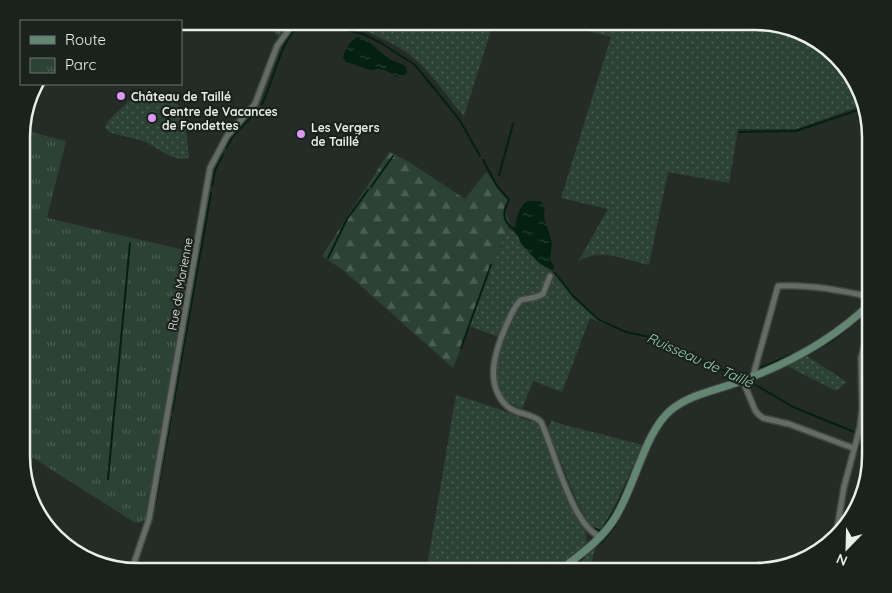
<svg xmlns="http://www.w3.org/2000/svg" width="892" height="593" font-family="Quicksand,sans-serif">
  <defs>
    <pattern id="grass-dots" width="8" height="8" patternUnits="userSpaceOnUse" patternTransform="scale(1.25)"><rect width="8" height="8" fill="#2c4234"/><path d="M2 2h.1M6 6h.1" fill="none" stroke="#4b5e52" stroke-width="1.8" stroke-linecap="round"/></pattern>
    <pattern id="forest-firs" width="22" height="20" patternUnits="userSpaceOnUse" patternTransform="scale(1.25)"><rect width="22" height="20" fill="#2c4234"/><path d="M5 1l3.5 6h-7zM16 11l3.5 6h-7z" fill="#4b5e52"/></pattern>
    <pattern id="park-tufts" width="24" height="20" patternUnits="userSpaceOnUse" patternTransform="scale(1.25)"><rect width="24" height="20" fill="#2c4234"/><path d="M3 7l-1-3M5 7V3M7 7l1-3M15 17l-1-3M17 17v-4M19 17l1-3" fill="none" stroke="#4b5e52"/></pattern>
    <pattern id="water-ripples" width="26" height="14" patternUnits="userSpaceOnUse" patternTransform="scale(1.25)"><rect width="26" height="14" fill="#032010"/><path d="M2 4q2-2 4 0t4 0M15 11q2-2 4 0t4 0" fill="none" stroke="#284133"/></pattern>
  </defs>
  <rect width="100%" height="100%" fill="#252c27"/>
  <g fill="url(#grass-dots)">
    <path d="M355,21H494L464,116C448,98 434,76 416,60C398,44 375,35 353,26Z"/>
    <path d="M550,21H756L820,41L855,79L863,105L796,129H738L729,183L668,172L649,265C626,260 598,247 578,262L608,209L561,198L611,37Z"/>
    <path d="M142,92C150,93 159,92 166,95C187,103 186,136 189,155L188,158C174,162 159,149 148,143C136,138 121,136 109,132L105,127L108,121L135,95Z"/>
    <path d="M508,228L520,237L524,247L532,254L537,262L552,271L549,275L551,277L554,274L573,296L599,320L624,332L590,318L562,392L533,381L522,409L501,398L493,379L501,338L469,326Z"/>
    <path d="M871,331V451L860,447L864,436L862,434L867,348Z"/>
    <path d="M805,355L847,382L836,391L785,365Z"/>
    <path d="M456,395C477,402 499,408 519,417C526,421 534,420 540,426L571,507L585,529L587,544L551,572H426Z"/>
    <path d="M551,420L561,424L643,445L613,510L602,530L591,526L578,504L551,438L548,429Z"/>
    <path d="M596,545L589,572H564Z"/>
  </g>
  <path fill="url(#forest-firs)" d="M389,152L406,160L465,199L486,172L508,200L504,208L510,223L453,368L343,270L322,256Z"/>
  <g fill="url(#park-tufts)">
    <path d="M264,21H291L279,37Z"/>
    <path d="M32,89L23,130L66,141L47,218L193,252L146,519L139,523L134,522L22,451V122Z"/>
  </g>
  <g fill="url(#water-ripples)">
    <path d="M358,37C370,41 378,50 388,58C394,62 400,62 406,67L407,73L402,76L397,77L387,71L378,69L371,70L346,62L343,57C345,49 350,40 358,37Z"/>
    <path d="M527,201H540L545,206L544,217L552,243L550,260L554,266V269L552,270C540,265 532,256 523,246C519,242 520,237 515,233C514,223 519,206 527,201Z"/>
  </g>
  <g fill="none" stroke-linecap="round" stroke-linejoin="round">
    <g stroke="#032010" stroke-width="2">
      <path d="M324,21L343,29L363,34L381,43L415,65L459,119L480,156"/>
      <path d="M262,104C276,76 278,44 302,21"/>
      <path d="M739,132L796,131L864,108"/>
      <path d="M226,148L233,136L256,112"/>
      <path d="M483,160L497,186L509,200C502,212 502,223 516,230"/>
      <path d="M499,175L513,124"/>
      <path d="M212,186L215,170L223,154"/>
      <path d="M371,187L393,156"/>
      <path d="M328,258L347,219L368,190"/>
      <path d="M555,273L573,296L599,320L626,332L650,337L711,366L743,377"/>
      <path d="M461,348L491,265"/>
      <path d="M789,364L833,340L869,311"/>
      <path d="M758,369L793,354"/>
      <path d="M749,381L793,407L857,433"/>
      <path d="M172,412L211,193"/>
      <path d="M863,435L864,436L860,448L871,453"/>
      <path d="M108,479L130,243"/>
      <path d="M155,505L171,417"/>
      <path d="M592,528L601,531L617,506L631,476"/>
      <path d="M600,544L614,527L623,511"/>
      <path d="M138,572V567"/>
      <path d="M566,572L584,557"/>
    </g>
    <defs>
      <g id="street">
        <path d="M550,276L543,294L536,297L521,300C514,306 510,317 506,326C495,351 484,384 507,406C517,415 532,413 541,422C554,449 572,527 601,537"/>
        <path d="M753,376L778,286C809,284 841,290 871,297"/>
        <path d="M743,381L755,410L758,414L763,418L789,424L853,448"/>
        <path d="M836,535L844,487L860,427L862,408L861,358L871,321"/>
        <path d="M134,571L135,560L149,519L210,168L227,136L255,104L277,46L295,21"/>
      </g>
      <path id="secondary" d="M558,572C578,556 599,542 613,521C634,491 644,432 671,410C690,394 718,390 741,381C788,364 835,338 871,303"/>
    </defs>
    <use href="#street" stroke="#434844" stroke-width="8"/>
    <use href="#secondary" stroke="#434844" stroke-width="9"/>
    <use href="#street" stroke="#646c67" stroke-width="5"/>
    <use href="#secondary" stroke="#638672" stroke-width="7"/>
  </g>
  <g fill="#db99f5" stroke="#1b221e" stroke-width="2">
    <circle cx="121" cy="96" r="5"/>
    <circle cx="152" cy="118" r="5"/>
    <circle cx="301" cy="134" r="5"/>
  </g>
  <g text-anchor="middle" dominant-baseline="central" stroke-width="4.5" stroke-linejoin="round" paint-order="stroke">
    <g font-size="12" font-weight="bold" fill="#e9eeea" stroke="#1b221e" text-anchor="start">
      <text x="131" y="96">Château de Taillé</text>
      <text x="162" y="111">Centre de Vacances<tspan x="162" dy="14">de Fondettes</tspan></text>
      <text x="311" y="127">Les Vergers<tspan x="311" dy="14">de Taillé</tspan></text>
    </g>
    <g font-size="12" fill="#e9eeea" stroke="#1b221e">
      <text transform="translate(180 284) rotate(-80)">Rue de Morienne</text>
    </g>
    <g font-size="14" font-style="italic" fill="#98d1ad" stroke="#1b221e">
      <text transform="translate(700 360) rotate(24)">Ruisseau de Taillé</text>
    </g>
  </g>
  <path d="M0 0H892V593H0ZM137 30H755A107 107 0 0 1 862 137V456A107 107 0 0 1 755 563H137A107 107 0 0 1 30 456V137A107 107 0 0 1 137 30Z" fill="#1b221e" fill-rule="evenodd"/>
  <path fill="none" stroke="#e9eeea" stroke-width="2.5" d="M137 30H755A107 107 0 0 1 862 137V456A107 107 0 0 1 755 563H137A107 107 0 0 1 30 456V137A107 107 0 0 1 137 30Z"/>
  <rect x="20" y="20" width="162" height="65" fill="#1b221e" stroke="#6d7470"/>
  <rect x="30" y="36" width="25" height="8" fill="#638672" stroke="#6d7470"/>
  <text x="65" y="45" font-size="15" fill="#e9eeea">Route</text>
  <rect x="30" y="58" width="25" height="15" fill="url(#park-tufts)" stroke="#6d7470"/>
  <text x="65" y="70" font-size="15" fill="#e9eeea">Parc</text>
  <g transform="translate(847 548) rotate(203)" stroke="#1b221e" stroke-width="4" paint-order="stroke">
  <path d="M0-4L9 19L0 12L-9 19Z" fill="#e9eeea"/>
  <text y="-8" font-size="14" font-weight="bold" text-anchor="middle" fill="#e9eeea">N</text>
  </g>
</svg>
